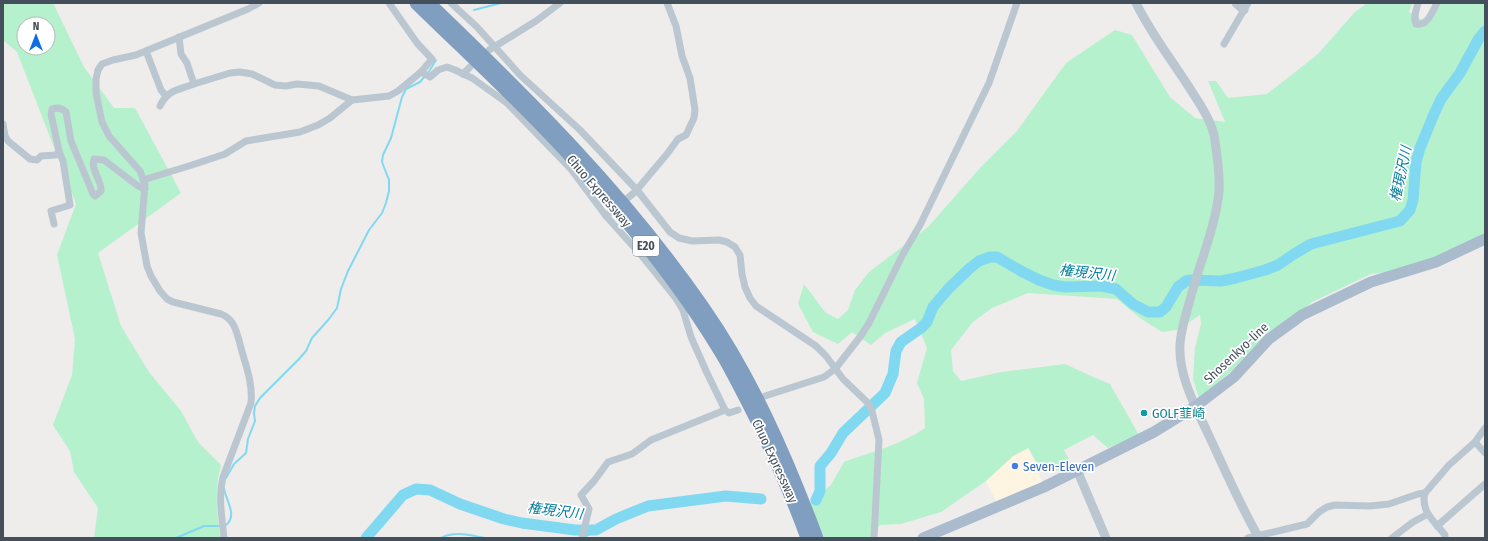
<svg xmlns="http://www.w3.org/2000/svg" width="1488" height="541" font-family="'Fira Sans Condensed','Noto Sans JP',sans-serif">
  <rect width="100%" height="100%" fill="#efecec"/>
  <path fill="#fdf5e2" d="M1029,448L1044,487L999,507L986,481L1013,456Z"/>
  <g fill="#b6f1cd" fill-rule="evenodd">
    <path d="M3,3H53L84,67L114,108H135L181,193L98,253L121,326L149,372L181,411L198,442L221,465C214,492 217,511 220,538H94L98,508L74,472L70,451L53,425L72,375L75,339L57,255L76,204L17,52L3,40ZM24,24H48V48H24Z"/>
    <path d="M1367,3H1412L1409,12L1429,24L1441,3H1485V238L1434,266L1371,274L1312,302L1287,325L1199,398L1193,379L1195,348L1201,324L1200,315L1177,330L1162,332L1140,318L1117,299L1028,293L992,308L973,322L951,350L953,371L961,381L1001,372L1065,364L1091,376L1110,384L1139,435L1108,448L1093,435L1064,450L1073,467L1043,473L1028,448L1013,456L986,481L941,512L901,524L880,525L869,538H825L808,504L831,485L844,462C872,452 900,445 925,428L924,399L917,383L927,348L915,319L885,333L871,345L852,332L838,344L813,332L798,304L804,284L825,312L838,319L848,310L855,290L869,272L928,227L980,168L1017,131L1066,63L1115,30L1132,35L1170,97L1195,118L1225,122L1208,81H1216L1228,98L1267,94L1318,54L1354,13Z"/>
  </g>
  <g fill="none" stroke-linecap="round" stroke-linejoin="round">
    <g stroke="#80d9f1" stroke-width="2">
      <path d="M474,10L501,3"/>
      <path d="M428,73L436,60"/>
      <path d="M226,478L234,464L246,453L248,439L255,421L254,413L255,406L260,398L299,359L306,351L312,338L329,319L337,308L341,289L348,271L369,230L382,213L386,203L389,191V180L382,162L383,155L391,138L402,97L406,89L420,82L425,76"/>
      <path d="M224,488C225,499 239,516 225,526"/>
      <path d="M585,537L596,530"/>
      <path d="M176,538L204,526H221"/>
      <path d="M441,538C454,531 471,535 485,538"/>
    </g>
    <g stroke="#80d9f1" stroke-width="11">
      <path d="M816,500L820,491V466L831,453L843,433L885,393L893,374L896,351L901,342L921,328L927,322L933,307L949,288L970,268L979,261L990,257H997L1021,271L1039,280L1053,285L1065,287L1102,286L1116,289L1133,304L1148,312H1160L1166,307L1178,287L1186,281L1191,280L1221,281L1236,278L1265,270L1278,265L1294,254L1311,244L1400,221L1410,210L1413,200L1416,162L1420,148L1434,114L1441,99L1460,73L1478,40L1485,31"/>
      <path d="M366,538L403,495L416,489L430,490L460,504L504,519L522,523L575,530H596L616,519L648,506L726,496L761,499"/>
    </g>
    <g stroke="#bbc7d0" stroke-width="7">
      <path d="M389,3L417,43L432,59L421,72"/>
      <path d="M451,3L477,27L520,75L580,130L637,190L670,232L679,238L692,241L719,240L727,242L735,247L740,255L742,274L745,287L750,298L756,306L816,346L826,356L843,379L868,403L872,411L879,440L874,538"/>
      <path d="M1418,3C1416,11 1413,17 1416,24C1428,26 1432,12 1437,3"/>
      <path d="M179,37L181,54L187,63L194,84L230,73L240,72L252,74L275,85L286,86L297,84L319,86L352,100"/>
      <path d="M1224,44L1248,3"/>
      <path d="M489,50L536,21L560,3"/>
      <path d="M146,51L161,90L166,96"/>
      <path d="M463,74L470,67"/>
      <path d="M160,106C168,89 179,90 194,84"/>
      <path d="M3,124L5,136L8,141L30,159L37,160L41,156L56,155L59,151L51,114L52,109C58,107 62,108 66,112L71,141L93,194L95,196L101,191C102,180 90,170 94,159L104,160L138,186L145,189"/>
      <path d="M143,180L192,165L225,154L246,141L300,132L318,125L330,118L352,100L389,96L398,91L421,72L430,77L438,70L447,67L455,70L472,78L507,103L570,168L606,216L642,256L675,297L683,310L691,337L707,373L725,410L729,413L738,410"/>
      <path d="M606,216L635,192L667,154L678,139L686,135L694,118L695,110L690,78L682,56L676,26L667,3"/>
      <path d="M54,224L51,211L70,205L63,161L59,151"/>
      <path d="M765,396L824,377L835,369L860,337L869,323L903,254L920,225L989,83L1017,3"/>
      <path d="M1475,442L1485,453"/>
      <path d="M1437,526L1485,484"/>
      <path d="M224,538C222,517 218,497 223,477L251,403C253,384 246,366 241,348C239,340 237,331 233,324C230,319 226,316 221,314L173,302L167,299L160,291L151,276L147,266L141,233L145,184L140,171L109,136L102,122L96,93V79L98,70L102,64L113,60L136,55L248,9L259,3"/>
      <path d="M582,538L589,509L581,495L594,481L608,462L632,454L651,440L725,410"/>
      <path d="M1248,538L1307,524L1319,512L1327,507L1335,505L1370,506L1389,504L1418,494L1425,493"/>
      <path d="M1392,538L1413,522L1428,514"/>
      <path d="M1445,538V535C1435,522 1420,511 1425,493L1449,465L1475,442L1485,428"/>
    </g>
    <g stroke="#bbc7d0" stroke-width="9">
      <path d="M1136,3C1152,36 1175,64 1194,95C1202,107 1211,121 1214,135C1217,153 1220,174 1219,192C1215,229 1199,264 1190,300C1186,314 1181,329 1180,344C1178,377 1197,409 1210,438C1226,472 1240,505 1259,538"/>
      <path d="M1236,3L1244,10"/>
      <path d="M1077,470L1106,538"/>
    </g>
    <path stroke="#a9bbcd" stroke-width="11" d="M923,538L1044,487L1154,432L1196,406L1234,377L1269,339L1302,315L1371,282L1436,262L1485,239"/>
    <g stroke="#809ebf" stroke-width="13">
      <path d="M416,3C467,53 521,102 569,155C626,218 681,285 724,358C736,379 747,401 758,423C776,461 793,499 807,538"/>
      <path d="M429,3C528,98 625,194 703,307C752,377 787,458 817,538"/>
    </g>
  </g>
  <circle fill="#0f9aa8" stroke="#fff" stroke-width="1.5" cx="1144" cy="413" r="4"/>
  <circle fill="#3f7fe0" stroke="#fff" stroke-width="1.5" cx="1015" cy="466" r="4"/>
  <g text-anchor="middle" dominant-baseline="central" stroke-width="3.5" stroke-linejoin="round" paint-order="stroke">
    <rect fill="#fff" stroke="#7b848c" stroke-width="1" x="633" y="236" width="26" height="20" rx="3"/>
    <g font-size="12" font-weight="bold" fill="#434f5a">
      <text x="646" y="246">E20</text>
    </g>
    <g font-size="13" fill="#434f5a" stroke="#fff">
      <text transform="translate(599 191) rotate(49)">Chuo Expressway</text>
      <text transform="translate(1236 353) rotate(-43)">Shosenkyo-line</text>
      <text transform="translate(775 461) rotate(65)">Chuo Expressway</text>
    </g>
    <g font-size="13" fill="#0d838f" stroke="#fff" text-anchor="start">
      <text x="1152" y="413">GOLF韮崎</text>
    </g>
    <g font-size="13" fill="#366cbe" stroke="#fff" text-anchor="start">
      <text x="1023" y="466">Seven-Eleven</text>
    </g>
    <g font-size="14" font-style="italic" fill="#057d9d" stroke="#fff">
      <text transform="translate(1401 174) rotate(-78)">権現沢川</text>
      <text transform="translate(1087 273) rotate(6)">権現沢川</text>
      <text transform="translate(555 511) rotate(7)">権現沢川</text>
    </g>
  </g>
  <rect width="1488" height="541" fill="none" stroke="#434f5a" stroke-width="8"/>
  <g transform="translate(36 36)"><circle r="19" fill="#ffffff" stroke="#b4b9bd"/>
  <path d="M0-3L7 15L0 10L-7 15Z" fill="#0e6ce7"/>
  <text y="-6" font-size="11" font-weight="bold" text-anchor="middle" fill="#434f5a">N</text>
  </g>
</svg>
